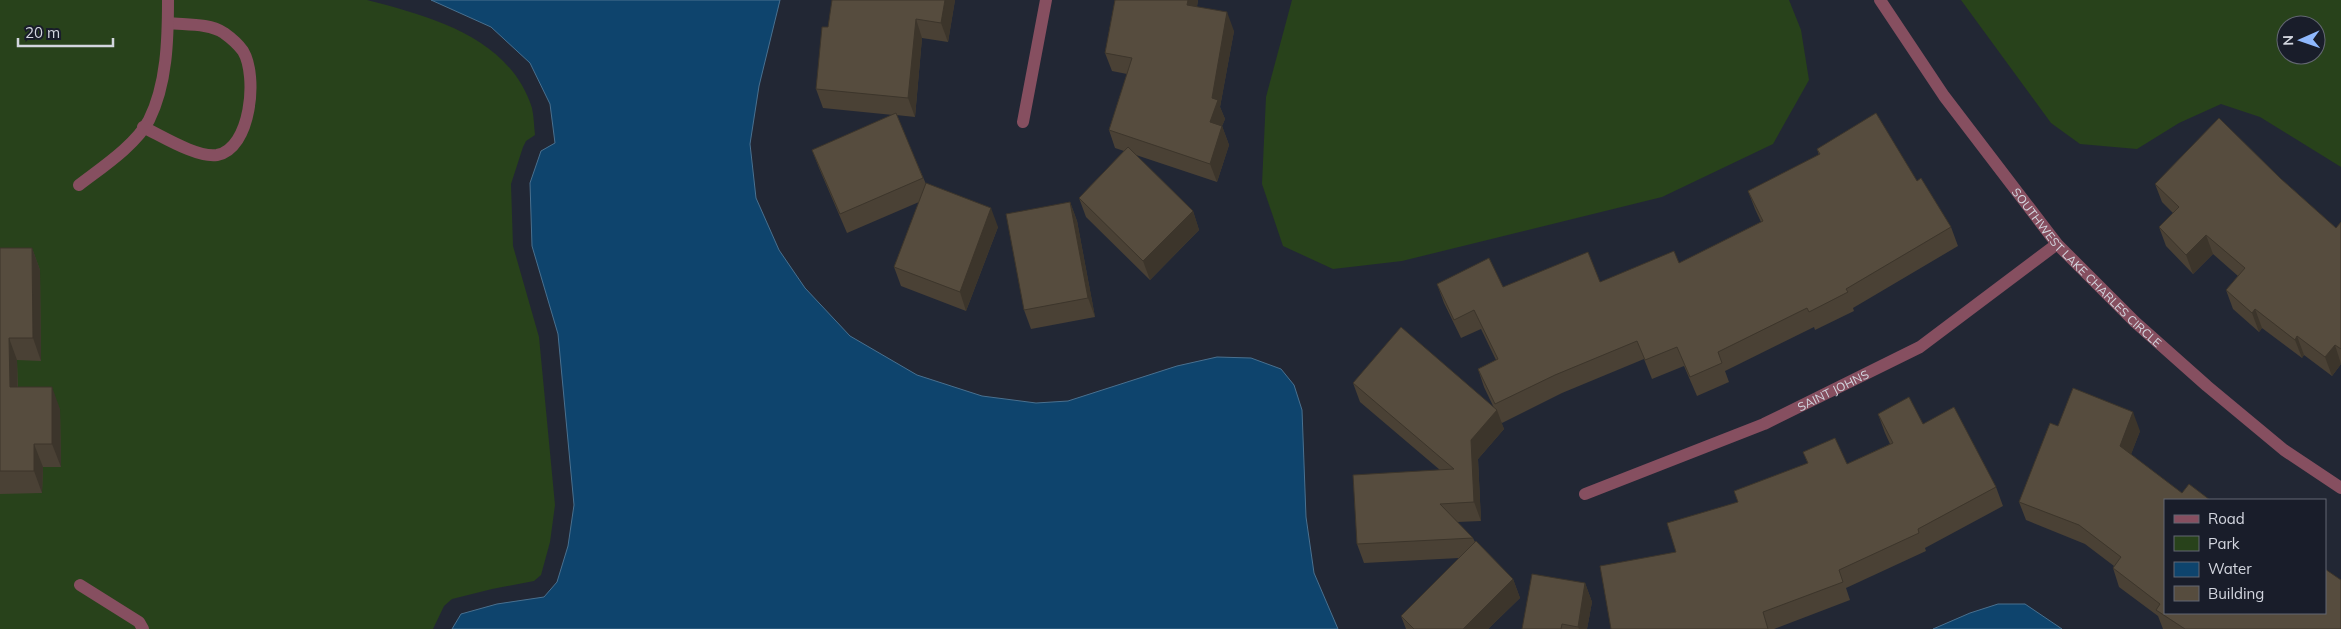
<svg xmlns="http://www.w3.org/2000/svg" width="2341" height="629" font-family="Mulish,sans-serif">
  <rect width="100%" height="100%" fill="#222734"/>
  <g fill="#28421b" fill-rule="evenodd">
    <path d="M0,0H367C432,17 509,37 532,108C534,117 534,127 535,135L526,141L523,147L511,184L513,246L539,337L555,505L550,542L541,575L534,581L492,589L452,599L444,606L433,629H0Z"/>
    <path d="M1292,0H1789L1801,30L1809,80L1773,144L1662,197L1402,261L1333,269L1283,246L1262,184L1266,97Z"/>
    <path d="M1961,0H2341V167L2260,117L2221,104L2179,123L2137,149L2080,144L2051,123ZM2286,25H2316V55H2286Z"/>
  </g>
  <g fill="#0e446d" stroke="#49708f">
    <path d="M431,0H780L759,86L750,144L756,198L779,250L805,288L850,336L917,375L982,396L1036,403L1068,401L1177,366L1217,357L1251,358L1281,369L1294,385L1302,410L1306,517L1314,573L1338,629H452L461,614L497,604L544,597L557,582L568,546L574,505L558,334L532,246L530,183L541,151L555,143L550,104L530,63L491,27Z"/>
    <path d="M1998,604H2025L2062,629H1933L1970,613Z"/>
  </g>
  <g fill="none" stroke-linecap="round" stroke-linejoin="round">
    <g stroke="#864f60" stroke-width="12">
      <path id="s1" d="M1880,0L1944,96L2057,244L2135,322L2207,386L2284,450L2341,488"/>
      <path d="M1023,122L1046,0"/>
      <path d="M143,127C162,136 197,158 217,155C251,149 258,76 243,51C238,44 231,38 224,33C209,23 186,25 168,23"/>
      <path d="M79,185C101,168 136,145 149,120C167,84 168,39 168,0"/>
      <path id="s2" d="M1585,494L1764,424L1920,347L2057,244"/>
      <path d="M80,585L139,622L143,629"/>
    </g>
  </g>
  <g fill="#4a4135">
    <path d="M955,0L948,42L922,38L915,117L896,115L926,184L998,227L966,311L901,286L894,267L919,202L847,233L819,168L812,150L893,115L823,108L816,89L828,27Z"/>
    <path d="M1115,0H1198L1197,7L1234,31L1220,107L1225,119L1222,126L1229,145L1217,182L1136,155L1193,211L1199,230L1150,280L1086,217L1079,198L1124,151L1115,148L1109,130L1127,74L1112,71L1105,53Z"/>
    <path d="M1817,149L1917,181L1951,227L1958,246L1853,308L1854,311L1815,330L1814,327L1725,371L1729,382L1697,396L1684,366L1652,379L1644,359L1562,393L1502,423L1501,422L1504,429L1478,459L1481,521L1457,522L1473,538L1475,542L1513,579L1520,598L1488,629H1406L1401,616L1459,558L1364,563L1357,544L1440,470L1360,402L1353,383L1494,408L1484,387L1478,369L1496,360L1481,329L1461,338L1444,303L1437,284L1503,287L1600,282L1679,263L1761,222L1755,209L1748,191L1819,155Z"/>
    <path d="M2280,178L2336,228L2341,222V364L2332,376L2304,355L2302,358L2262,328L2259,332L2233,309L2226,290L2238,276L2213,254L2193,274L2166,246L2159,227L2173,213L2162,202L2155,184Z"/>
    <path d="M1070,202L1077,221L1095,317L1031,329L1024,310Z"/>
    <path d="M0,248H32L40,270L41,361L17,360L18,387L60,409L61,467H43L42,493L0,494Z"/>
    <path d="M1878,414L1923,424L1996,487L2003,506L1925,548L1926,551L1846,588L1850,600L1774,629H1611L1676,552L1738,502L1808,464L1803,452L1847,464L1890,444L1885,433Z"/>
    <path d="M2140,431L2131,454L2341,629H2163L2158,616L2119,587L2113,568L2114,566L2085,544L2026,520L2019,502Z"/>
    <path d="M1585,583L1592,602L1587,629H1522Z"/>
  </g>
  <g fill="#3c352b">
    <path d="M945,0H955L948,42L941,23Z"/>
    <path d="M1188,0H1198L1194,23L1187,5Z"/>
    <path d="M1227,12L1234,31L1220,107L1225,119L1222,126L1229,145L1217,182L1210,164V122L1212,98Z"/>
    <path d="M916,19L922,38L915,117L908,98Z"/>
    <path d="M1070,202L1077,221L1095,317L1088,298Z"/>
    <path d="M991,208L998,227L966,311L960,292Z"/>
    <path d="M1193,211L1199,230L1150,280L1143,261Z"/>
    <path d="M2206,235L2213,254L2193,274L2186,255Z"/>
    <path d="M32,248L40,270L41,361L33,338Z"/>
    <path d="M2255,309L2262,328L2259,332L2252,313Z"/>
    <path d="M2297,336L2304,355L2302,358L2295,340Z"/>
    <path d="M9,338L17,360L18,410L10,387Z"/>
    <path d="M2335,345L2341,364L2332,376L2325,357Z"/>
    <path d="M52,387L60,409L61,467L52,444Z"/>
    <path d="M1497,410L1504,429L1478,459L1481,521L1474,502L1471,440Z"/>
    <path d="M2133,412L2140,431L2127,465L2120,446Z"/>
    <path d="M34,444L43,467L42,493L34,471Z"/>
    <path d="M1513,579L1520,598L1488,629H1463Z"/>
    <path d="M1585,583L1592,602L1587,629H1579L1578,627Z"/>
  </g>
  <g fill="#564c3e" stroke="#3c352b">
    <path d="M832,0H945L941,23L916,19L908,98L816,89L822,27H828Z"/>
    <path d="M1115,0H1188L1187,5L1227,12L1212,98L1218,100L1210,122L1222,126L1210,164L1109,130L1132,58L1105,53Z"/>
    <path d="M896,113L923,178L840,214L812,150Z"/>
    <path d="M1876,113L1917,181L1921,178L1951,227L1846,289L1848,292L1809,312L1807,308L1718,352L1722,363L1690,377L1677,347L1645,360L1637,341L1555,375L1495,404L1478,369L1498,359L1474,310L1454,320L1437,284L1489,258L1503,287L1588,252L1600,282L1674,251L1679,263L1763,221L1748,191L1820,154L1817,149Z"/>
    <path d="M2219,118L2280,178L2336,228L2341,222V349L2335,345L2325,357L2297,336L2295,340L2255,309L2252,313L2226,290L2245,268L2206,235L2186,255L2159,227L2179,207L2155,184Z"/>
    <path d="M1128,147L1193,211L1143,261L1079,198Z"/>
    <path d="M926,183L991,208L960,292L894,267Z"/>
    <path d="M1070,202L1088,298L1024,310L1006,214Z"/>
    <path d="M0,248H32L33,338H9L10,387H52V444H34V471H0Z"/>
    <path d="M1401,327L1497,410L1471,440L1474,502L1440,504L1473,538L1357,544L1353,475L1454,469L1353,383Z"/>
    <path d="M2073,388L2133,412L2120,446L2182,493L2189,484L2210,500H2165V613H2325V569L2341,580V629H2185L2156,610L2160,604L2113,568L2121,557L2079,525L2019,502L2050,423L2058,426Z"/>
    <path d="M1909,397L1923,424L1954,407L1996,487L1918,529L1919,533L1839,570L1843,582L1763,612L1768,629H1611L1600,566L1676,552L1667,523L1738,502L1734,491L1808,463L1803,452L1835,438L1847,464L1893,443L1878,414Z"/>
    <path d="M1476,541L1513,579L1463,629H1414L1401,616Z"/>
    <path d="M1532,574L1585,583L1578,627L1562,624L1561,629H1522Z"/>
  </g>
  <g text-anchor="middle" dominant-baseline="central" stroke-width="4" stroke-linejoin="round" paint-order="stroke">
    <g font-size="12" fill="#d3d6df" stroke="#191d2a">
      <text stroke="none"><textPath href="#s1" startOffset="339">SOUTHWEST LAKE CHARLES CIRCLE</textPath></text>
      <text stroke="none"><textPath href="#s2" startOffset="269">SAINT JOHNS</textPath></text>
    </g>
  </g>
  <rect x="2164" y="499" width="162" height="115" fill="#191d2a" stroke="#636772"/>
  <rect x="2174" y="515" width="25" height="8" fill="#864f60" stroke="#636772"/>
  <text x="2208" y="524" font-size="15" fill="#d3d6df">Road</text>
  <rect x="2174" y="536" width="25" height="15" fill="#28421b" stroke="#636772"/>
  <text x="2208" y="549" font-size="15" fill="#d3d6df">Park</text>
  <rect x="2174" y="562" width="25" height="15" fill="#0e446d" stroke="#636772"/>
  <text x="2208" y="574" font-size="15" fill="#d3d6df">Water</text>
  <rect x="2174" y="586" width="25" height="15" fill="#564c3e" stroke="#636772"/>
  <text x="2208" y="599" font-size="15" fill="#d3d6df">Building</text>
  <g transform="translate(2301 40) rotate(268)"><circle r="24" fill="#191d2a" stroke="#636772"/>
  <path d="M0-4L9 19L0 12L-9 19Z" fill="#8fb8fd"/>
  <text y="-8" font-size="14" font-weight="bold" text-anchor="middle" fill="#d3d6df">N</text>
  </g>
  <path d="M18 38v8h95v-8" fill="none" stroke="#d3d6df" stroke-width="2.5"/>
  <text x="25" y="38" font-size="15" fill="#d3d6df" stroke="#191d2a" stroke-width="4" paint-order="stroke">20 m</text>
</svg>
